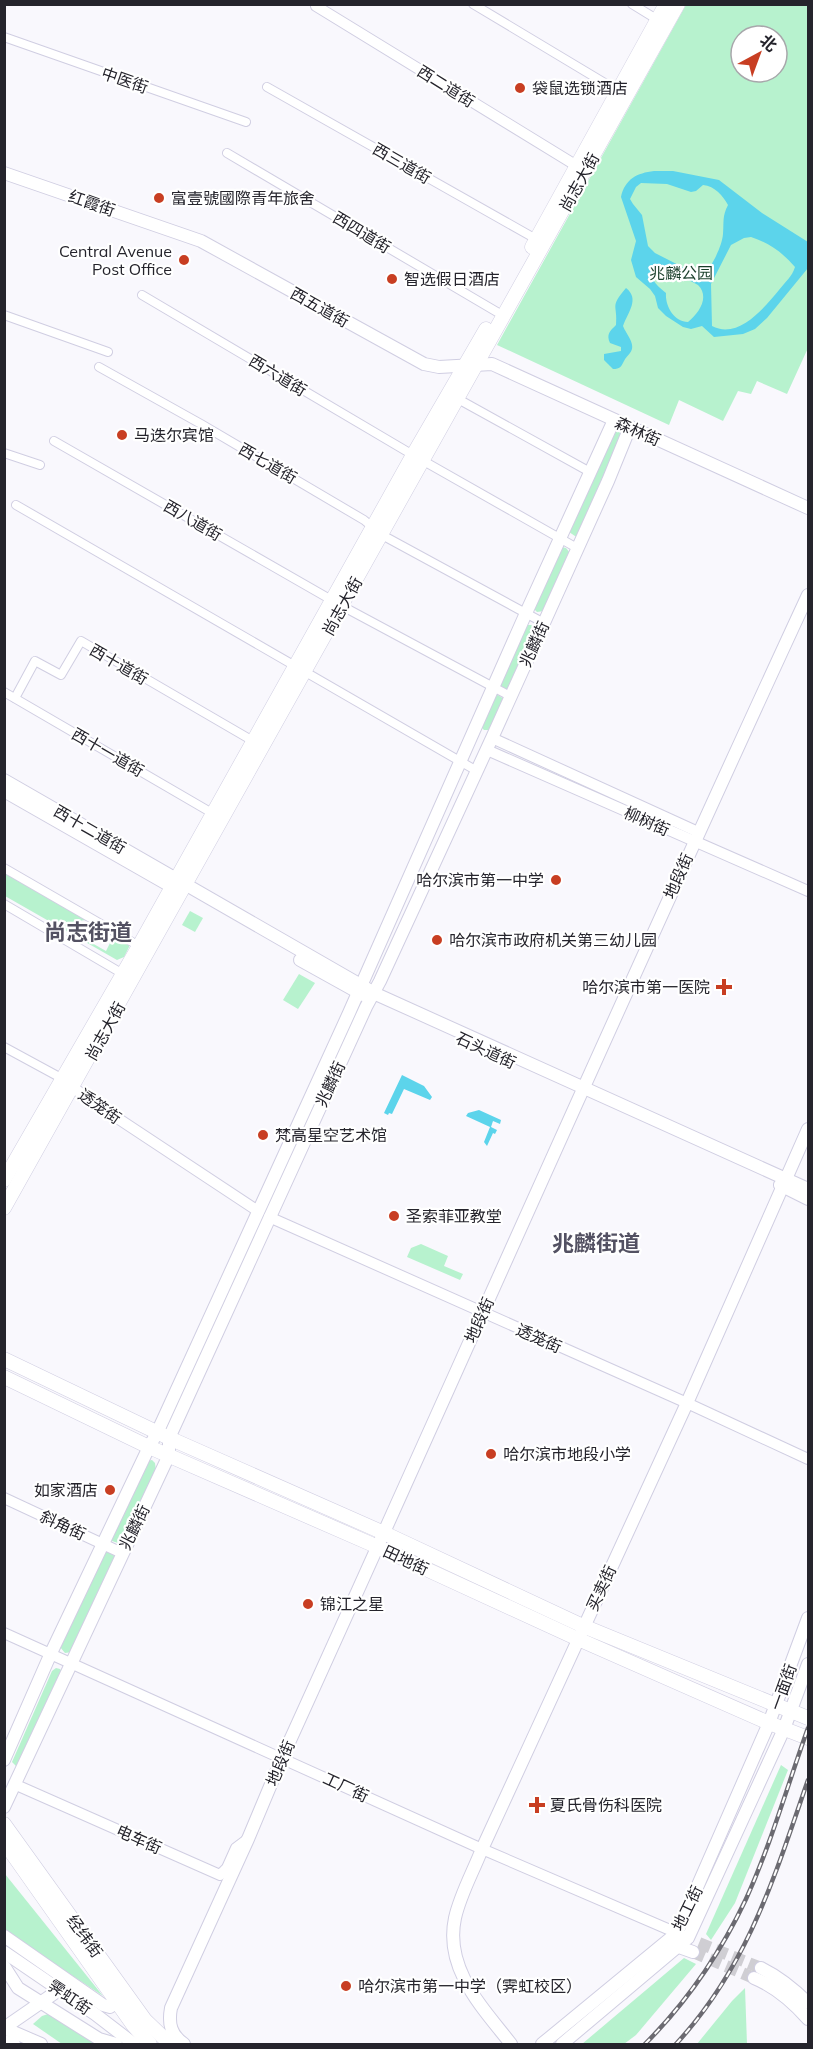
<svg xmlns="http://www.w3.org/2000/svg" width="813" height="2049" font-family="Mulish,'Noto Sans SC',sans-serif">
  <rect width="100%" height="100%" fill="#f9f8fd"/>
  <g fill="#b7f2ce" fill-rule="evenodd">
    <path d="M686,5H808V348L787,394L757,381L751,394L738,391L723,421L679,400L669,425L497,345ZM741,36H777V72H741Z"/>
    <path d="M619,430L623,434L578,538L569,532L615,431Z"/>
    <path d="M562,547L566,548L570,553L544,611L537,612L533,608Z"/>
    <path d="M526,625H531L536,628L509,689L507,690L500,686Z"/>
    <path d="M498,695L504,699L490,730H484L481,727L493,696Z"/>
    <path d="M5,870L86,920L77,921L73,930L76,934L106,951L115,933L129,942V947L124,957L117,960L5,896Z"/>
    <path d="M190,911L203,918L195,932L182,925Z"/>
    <path d="M299,974L315,983L298,1009L283,1000Z"/>
    <path d="M421,1244L448,1256L444,1266L463,1274L460,1280L407,1257L411,1248Z"/>
    <path d="M152,1460L155,1463L156,1471L123,1541L118,1543L112,1541L110,1539L147,1461Z"/>
    <path d="M107,1551L115,1556V1560L72,1652L65,1653L60,1647L103,1553Z"/>
    <path d="M56,1668L60,1669L62,1672L17,1767L12,1762L52,1671Z"/>
    <path d="M781,1765L788,1770L735,1903L711,1940L706,1934Z"/>
    <path d="M5,1874L103,1996L5,1931Z"/>
    <path d="M684,1958L696,1964L636,2035L624,2044H582Z"/>
    <path d="M745,1988L747,2044H697L732,2001Z"/>
    <path d="M51,2013L105,2044H62L33,2024L42,2016Z"/>
  </g>
  <g fill="#5cd4eb" fill-rule="evenodd">
    <path d="M654,171H673L719,180L762,213L808,242V268L767,318L755,329L743,334L714,337L702,326L691,329L683,327L666,316L658,308L655,296L650,289L636,277L631,260L636,241L621,197C625,179 637,173 654,171ZM641,183L667,184L691,192L696,191L703,185C715,186 723,196 728,205C722,216 724,223 723,234C722,247 711,268 702,277L655,253L648,246L642,215L633,204L630,199L636,187ZM751,237C769,243 782,252 795,267C792,277 785,282 779,290C764,308 738,340 712,326L711,284L731,245L744,238ZM659,264L698,285C710,297 699,313 688,322C674,322 665,306 666,293C655,284 643,273 659,264Z"/>
    <path d="M626,288C640,299 628,312 623,326C626,334 637,345 630,353C628,356 625,358 624,361C621,367 620,369 613,369L604,360V354L621,351V347L610,343C606,334 610,331 616,325C618,304 609,308 626,288Z"/>
    <path d="M402,1075L424,1086L432,1097L430,1100L404,1089L392,1114L389,1113L388,1115L384,1113Z"/>
    <path d="M479,1110L501,1120L500,1124L493,1121L491,1127L497,1130L495,1134L493,1133L487,1146L484,1142L490,1127L466,1116L468,1113Z"/>
  </g>
  <g fill="none" stroke-linecap="round" stroke-linejoin="round">
    <g stroke="#cfced3" stroke-width="12" stroke-dasharray="12 6" stroke-linecap="butt">
      <path d="M699,1943L761,1968"/>
      <path d="M693,1952L754,1978"/>
    </g>
    <defs>
      <g id="minor">
        <path d="M473,4L618,91"/>
        <path d="M632,4L658,20"/>
        <path d="M4,37L246,122"/>
        <path d="M267,87L536,239"/>
        <path d="M227,153L497,312"/>
        <path d="M142,295L413,455L577,548"/>
        <path d="M4,315L108,352"/>
        <path d="M99,367L201,424L364,520L382,535L544,623"/>
        <path d="M458,399L590,472"/>
        <path d="M54,441L342,606L510,696"/>
        <path d="M4,453L40,465"/>
        <path d="M16,505L477,771"/>
        <path d="M4,692L212,813"/>
        <path d="M15,698L35,661L61,675L81,641L253,741"/>
        <path d="M4,868L139,946"/>
        <path d="M4,904L123,974"/>
        <path d="M4,1047L63,1079"/>
      </g>
      <g id="tertiary">
        <path d="M316,6L577,166"/>
        <path d="M492,738L698,832"/>
        <path d="M487,750L808,891"/>
        <path d="M68,1083L84,1096L258,1211"/>
        <path d="M269,1217L687,1403L808,1459"/>
        <path d="M4,1498L122,1553"/>
        <path d="M4,1633L482,1849L684,1936"/>
        <path d="M14,1784L220,1875L227,1868L236,1848L248,1839"/>
      </g>
      <g id="secondary">
        <path d="M4,173L201,241L424,364L439,367L492,364L808,508"/>
        <path d="M4,780L378,995L808,1189"/>
        <path d="M4,791L181,892"/>
        <path d="M300,960L363,995"/>
        <path d="M780,1185L808,1199"/>
        <path d="M4,1760L51,1653L149,1447L157,1433L349,1013L526,613L614,420"/>
        <path d="M4,1807L169,1455V1438L366,1007L380,981L492,738L608,481L630,427"/>
        <path d="M4,1936L103,2005L110,2007L114,2004V1997"/>
        <path d="M678,1941L679,1947L693,1952"/>
        <path d="M4,1952L95,2014L134,2044"/>
        <path d="M4,1966L18,1988L99,2039L116,2044"/>
        <path d="M761,1968C779,1977 794,1989 808,2003"/>
        <path d="M754,1978C776,1987 792,2001 808,2019"/>
        <path d="M4,2028L59,1990"/>
        <path d="M4,2028L41,2044"/>
        <path d="M4,2041L14,2044"/>
        <path d="M184,2044C171,2035 168,2024 171,2008L248,1839L282,1758C458,1371 629,981 808,595"/>
        <path d="M511,2044C483,2008 444,1969 455,1918C460,1895 473,1872 482,1849L687,1403L808,1129"/>
        <path d="M542,2044L677,1933L769,1723L808,1618"/>
        <path d="M562,2044L688,1938L784,1729L808,1664"/>
      </g>
      <g id="primary">
        <path d="M532,247L666,4"/>
        <path d="M4,1180L139,946L413,455L486,329"/>
        <path d="M4,1208L678,4"/>
        <path d="M4,1824L145,2020L170,2044"/>
        <path d="M4,1842L133,2025L150,2044"/>
      </g>
      <g id="trunk">
        <path d="M4,1359L169,1438L384,1533L583,1626L808,1718"/>
        <path d="M4,1377L149,1447L378,1547L578,1639L769,1723L808,1738"/>
      </g>
    </defs>
    <use href="#minor" stroke="#d0cee2" stroke-width="10"/>
    <use href="#tertiary" stroke="#d0cee2" stroke-width="12"/>
    <use href="#secondary" stroke="#d0cee2" stroke-width="14"/>
    <use href="#primary" stroke="#d0cee2" stroke-width="15"/>
    <use href="#trunk" stroke="#d0cee2" stroke-width="15"/>
    <use href="#minor" stroke="#fff" stroke-width="8"/>
    <use href="#tertiary" stroke="#fff" stroke-width="10"/>
    <use href="#secondary" stroke="#fff" stroke-width="12"/>
    <use href="#primary" stroke="#fff" stroke-width="14"/>
    <use href="#trunk" stroke="#fff" stroke-width="14"/>
    <defs>
      <g id="rail">
        <path d="M645,2044C686,2003 721,1952 746,1899C771,1844 788,1784 808,1728"/>
        <path d="M676,2044C748,1966 774,1878 808,1780"/>
      </g>
    </defs>
    <use href="#rail" stroke="#6b6a71" stroke-width="4.5"/>
    <use href="#rail" stroke="#fff" stroke-width="2" stroke-dasharray="7" stroke-linecap="butt"/>
  </g>
  <g fill="#c83e22" stroke="#fff" stroke-width="2">
    <circle cx="520" cy="88" r="6"/>
    <circle cx="159" cy="198" r="6"/>
    <circle cx="184" cy="260" r="6"/>
    <circle cx="392" cy="279" r="6"/>
    <circle cx="122" cy="435" r="6"/>
    <circle cx="556" cy="880" r="6"/>
    <circle cx="437" cy="940" r="6"/>
    <path d="M721 978h6v6h6v6h-6v6h-6v-6h-6v-6h6z"/>
    <circle cx="263" cy="1135" r="6"/>
    <circle cx="394" cy="1216" r="6"/>
    <circle cx="491" cy="1454" r="6"/>
    <circle cx="110" cy="1490" r="6"/>
    <circle cx="308" cy="1604" r="6"/>
    <path d="M534 1796h6v6h6v6h-6v6h-6v-6h-6v-6h6z"/>
    <circle cx="346" cy="1986" r="6"/>
  </g>
  <g text-anchor="middle" dominant-baseline="central" stroke-width="4.5" stroke-linejoin="round" paint-order="stroke">
    <g font-size="16" fill="#25242c" stroke="#fff">
      <text transform="translate(125 80) rotate(19)">中医街</text>
      <text transform="translate(446 86) rotate(32)">西二道街</text>
      <text transform="translate(402 163) rotate(30)">西三道街</text>
      <text transform="translate(579 182) rotate(-61)">尚志大街</text>
      <text transform="translate(92 203) rotate(19)">红霞街</text>
      <text transform="translate(362 232) rotate(31)">西四道街</text>
      <text transform="translate(320 307) rotate(29)">西五道街</text>
      <text transform="translate(278 375) rotate(31)">西六道街</text>
      <text transform="translate(638 431) rotate(24)">森林街</text>
      <text transform="translate(268 463) rotate(30)">西七道街</text>
      <text transform="translate(193 520) rotate(30)">西八道街</text>
      <text transform="translate(342 606) rotate(-61)">尚志大街</text>
      <text transform="translate(534 644) rotate(-65)">兆麟街</text>
      <text transform="translate(119 664) rotate(30)">西十道街</text>
      <text transform="translate(108 752) rotate(30)">西十一道街</text>
      <text transform="translate(647 821) rotate(24)">柳树街</text>
      <text transform="translate(90 829) rotate(30)">西十二道街</text>
      <text transform="translate(678 876) rotate(-66)">地段街</text>
      <text transform="translate(105 1031) rotate(-61)">尚志大街</text>
      <text transform="translate(486 1050) rotate(25)">石头道街</text>
      <text transform="translate(330 1084) rotate(-65)">兆麟街</text>
      <text transform="translate(100 1106) rotate(35)">透笼街</text>
      <text transform="translate(479 1320) rotate(-66)">地段街</text>
      <text transform="translate(539 1338) rotate(24)">透笼街</text>
      <text transform="translate(63 1525) rotate(25)">斜角街</text>
      <text transform="translate(134 1527) rotate(-64)">兆麟街</text>
      <text transform="translate(406 1560) rotate(25)">田地街</text>
      <text transform="translate(601 1588) rotate(-65)">买卖街</text>
      <text transform="translate(783 1687) rotate(-70)">一面街</text>
      <text transform="translate(280 1763) rotate(-67)">地段街</text>
      <text transform="translate(346 1787) rotate(25)">工厂街</text>
      <text transform="translate(139 1839) rotate(24)">电车街</text>
      <text transform="translate(687 1908) rotate(-64)">地工街</text>
      <text transform="translate(85 1936) rotate(54)">经纬街</text>
      <text transform="translate(70 1997) rotate(34)">霁虹街</text>
    </g>
    <g font-size="16" fill="#25242c" stroke="#fff" text-anchor="start">
      <text x="532" y="88">袋鼠选锁酒店</text>
      <text x="171" y="198">富壹號國際青年旅舍</text>
      <text x="172" y="251" text-anchor="end">Central Avenue<tspan x="172" dy="18">Post Office</tspan></text>
      <text x="404" y="279">智选假日酒店</text>
      <text x="134" y="435">马迭尔宾馆</text>
      <text x="544" y="880" text-anchor="end">哈尔滨市第一中学</text>
      <text x="449" y="940">哈尔滨市政府机关第三幼儿园</text>
      <text x="710" y="987" text-anchor="end">哈尔滨市第一医院</text>
      <text x="275" y="1135">梵高星空艺术馆</text>
      <text x="406" y="1216">圣索菲亚教堂</text>
      <text x="503" y="1454">哈尔滨市地段小学</text>
      <text x="98" y="1490" text-anchor="end">如家酒店</text>
      <text x="320" y="1604">锦江之星</text>
      <text x="550" y="1805">夏氏骨伤科医院</text>
      <text x="358" y="1986">哈尔滨市第一中学（霁虹校区）</text>
    </g>
    <g font-size="16" fill="#1a3f2b" stroke="#fff">
      <text x="681" y="273">兆麟公园</text>
    </g>
    <g font-size="22" font-weight="bold" fill="#535162" stroke="#fff">
      <text x="88" y="932">尚志街道</text>
      <text x="596" y="1243">兆麟街道</text>
    </g>
  </g>
  <rect width="813" height="2049" fill="none" stroke="#25242c" stroke-width="12"/>
  <g transform="translate(759 54) rotate(41)"><circle r="28" fill="#ffffff" stroke="#a8a7ab" stroke-width="1.5"/>
  <path d="M0-4.5L10 22L0 15L-10 22Z" fill="#c83e22"/>
  <text y="-9" font-size="16" font-weight="bold" text-anchor="middle" fill="#25242c">北</text>
  </g>
</svg>
